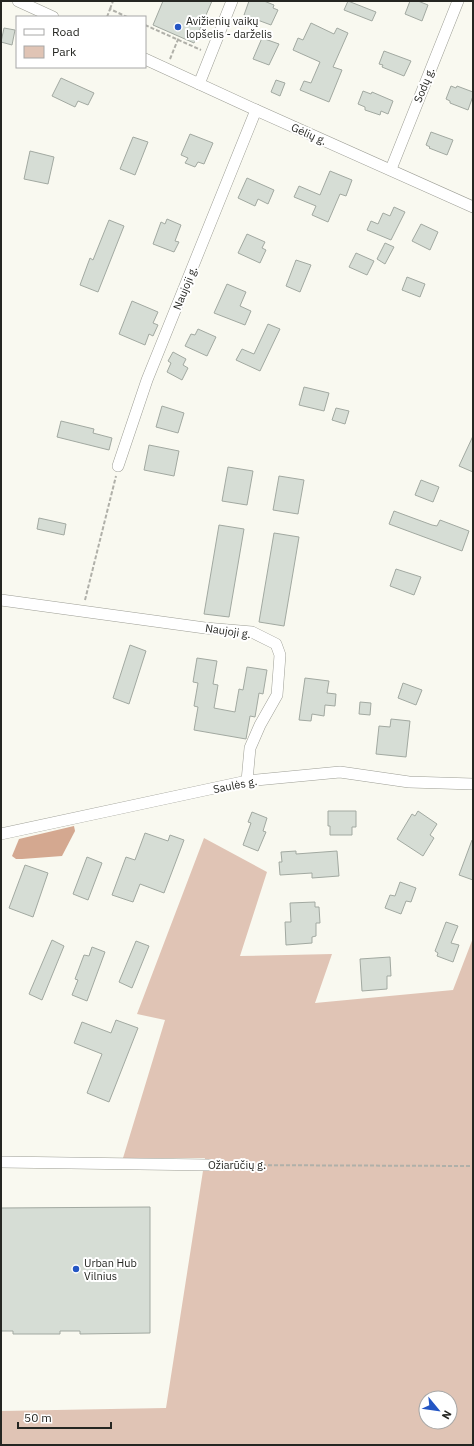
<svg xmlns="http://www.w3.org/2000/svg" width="474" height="1446" font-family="'IBM Plex Sans',sans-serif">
  <rect width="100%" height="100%" fill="#f9f9f0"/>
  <path fill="#e0c4b5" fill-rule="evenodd" d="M204,838L267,872L240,956L332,954L315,1003L453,990L473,938V1445H1V1411L166,1408L205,1158H123L165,1020L137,1014ZM426,1398H450V1422H426Z"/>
  <path fill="#d4a890" d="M74,826L75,831L62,856L22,859H16L12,856L19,839Z"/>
  <g fill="#d6ddd5" stroke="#a2a9a1">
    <path d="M163,1H212L194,43L153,25Z"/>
    <path d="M249,1H264L274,5L273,8L278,10L271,25L244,15Z"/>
    <path d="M348,1L376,12L372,21L344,10Z"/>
    <path d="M410,1H418L428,5L422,21L405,14Z"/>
    <path d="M311,23L334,34L337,28L348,33L333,67L342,70L329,102L300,90L304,81L311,83L320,62L293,50L298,38L303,40Z"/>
    <path d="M4,28L15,30L12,45L1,42Z"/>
    <path d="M262,38L279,44L269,65L253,59Z"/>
    <path d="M384,51L411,61L404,76L382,67L383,65L379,64Z"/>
    <path d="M61,78L94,93L88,105L78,101L75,107L52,96Z"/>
    <path d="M276,80L285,83L280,96L271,92Z"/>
    <path d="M451,86L456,88L457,86L473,92V96L468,110L450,103V101L446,99Z"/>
    <path d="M363,91L371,94L372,92L393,101L388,114L381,111L380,115L365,110V107L358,104Z"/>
    <path d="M431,132L453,140L447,155L429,148L430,147L426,145Z"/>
    <path d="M190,134L213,143L204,164L198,162L195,167L185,163L188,158L181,155Z"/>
    <path d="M133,137L148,142L135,175L120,169Z"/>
    <path d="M30,151L54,157L48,184L24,179Z"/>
    <path d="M330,171L352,180L346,196L340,194L328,222L312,215L316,206L294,197L299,186L320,195Z"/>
    <path d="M247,178L274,190L268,204L258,199L255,206L238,198Z"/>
    <path d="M394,207L405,212L391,240L367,230L371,221L378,224L383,213L390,216Z"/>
    <path d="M167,219L181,225L175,241L179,242L174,252L153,244L161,222L165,224Z"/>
    <path d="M109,220L124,226L98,292L80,285L90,258L93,260Z"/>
    <path d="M421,224L438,232L430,250L412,241Z"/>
    <path d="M247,234L265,242L262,248L266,250L260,263L238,253Z"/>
    <path d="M385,243L394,247L385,264L377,259Z"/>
    <path d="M356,253L374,261L367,275L349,267Z"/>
    <path d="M296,260L311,265L300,292L286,286Z"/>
    <path d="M407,277L425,284L420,297L402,290Z"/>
    <path d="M227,284L246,292L240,306L251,311L245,325L214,313Z"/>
    <path d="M132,301L158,312L153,323L158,325L153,336L149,334L145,345L119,334Z"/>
    <path d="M268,324L280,329L260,371L236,360L242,349L254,354Z"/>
    <path d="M198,329L216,337L207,356L185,346L191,334L195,335Z"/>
    <path d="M173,352L186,359L183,365L188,368L182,380L167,372L171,363L168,361Z"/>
    <path d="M304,387L329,393L324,411L299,405Z"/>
    <path d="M162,406L184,413L178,433L156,427Z"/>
    <path d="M336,408L349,411L345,424L332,420Z"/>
    <path d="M61,421L94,429L93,433L112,438L109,450L57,437Z"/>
    <path d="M473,436V472L459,466Z"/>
    <path d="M149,445L179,451L174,476L144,470Z"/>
    <path d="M228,467L253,471L247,505L222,501Z"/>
    <path d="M279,476L304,480L298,514L273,510Z"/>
    <path d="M421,480L439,487L433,502L415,495Z"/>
    <path d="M394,511L432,525L437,526L440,520L469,531L462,551L389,524Z"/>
    <path d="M39,518L66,524L64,535L37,529Z"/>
    <path d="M219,525L244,529L229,617L204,614Z"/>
    <path d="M274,533L299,537L284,626L259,622Z"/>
    <path d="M396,569L421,577L414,595L390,586Z"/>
    <path d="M130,645L146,651L129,704L113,698Z"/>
    <path d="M197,658L217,661L213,684L218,685L214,708L235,712L239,689L243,690L247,667L267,670L263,694L259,693L255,717L250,716L246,739L194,730L198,707L194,706L198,683L193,682Z"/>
    <path d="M305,678L329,681L327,693L336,694L335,706L325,705L324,716L312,714L311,721L299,720Z"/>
    <path d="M403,683L422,690L416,705L398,698Z"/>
    <path d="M360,702L371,703L370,715L359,714Z"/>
    <path d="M391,719L410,721L406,757L376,754L379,726L390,727Z"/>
    <path d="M328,811H356V827H352V835H330V826H328Z"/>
    <path d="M418,811L437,824L430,835L434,838L423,856L397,839L412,814L415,816Z"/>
    <path d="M252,812L267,818L263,831L266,832L258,851L243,845L251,823L248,822Z"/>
    <path d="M145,833L168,841L170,835L184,840L164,893L140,884L133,902L112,895L126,857L135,860Z"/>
    <path d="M472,840H473V880L459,875Z"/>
    <path d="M296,851V854L337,851L339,876L312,878V873L280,875L279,862H282L281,852Z"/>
    <path d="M87,857L102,863L88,900L73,894Z"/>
    <path d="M25,865L48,873L33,917L9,908Z"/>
    <path d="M400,882L416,888L411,902L406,901L401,914L385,908L390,895L395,896Z"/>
    <path d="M315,902V907H319L320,923H316V936L312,937V943L286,945L285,922H291L290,903Z"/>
    <path d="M446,922L458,926L451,943L459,945L453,962L437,956L438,953L435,951Z"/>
    <path d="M52,940L64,946L42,1000L29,994Z"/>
    <path d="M136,941L149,946L132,988L119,982Z"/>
    <path d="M92,947L105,952L87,1001L72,995L78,980L75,979L84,955L89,956Z"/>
    <path d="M390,957L391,976H387V989L362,991L360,959Z"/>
    <path d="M116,1020L138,1028L109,1102L87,1093L102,1054L74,1043L82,1022L111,1033Z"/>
    <path d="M150,1207V1333L80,1334V1331H60V1334H13V1331H1V1208Z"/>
  </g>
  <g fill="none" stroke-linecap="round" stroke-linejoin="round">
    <defs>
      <g id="minor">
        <path d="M18,1L53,17"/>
        <path d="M145,59L256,110L473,207"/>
        <path d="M199,84L232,1"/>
        <path d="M391,169L458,1"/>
        <path d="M118,466L147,380L256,110"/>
        <path d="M1,600L205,628L252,632L276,644L280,655L277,695L260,725L250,748L247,781"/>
        <path d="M1,834L247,781L340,772L409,782L473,784"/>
        <path d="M1,1162L209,1165"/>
      </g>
    </defs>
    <use href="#minor" stroke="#9d9e95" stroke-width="12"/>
    <g stroke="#b0b0a9" stroke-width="2" stroke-dasharray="4 2" stroke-linecap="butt">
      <path d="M110,9L113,1"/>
      <path d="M107,17L110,9L127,17"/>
      <path d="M145,25L201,50"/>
      <path d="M170,59L179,37"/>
      <path d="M85,600L116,476"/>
      <path d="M220,1165L473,1166"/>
    </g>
    <use href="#minor" stroke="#fff" stroke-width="11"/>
  </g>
  <g fill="#2456c4" stroke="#fff" stroke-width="1.5">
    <circle cx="178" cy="27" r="4"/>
    <circle cx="76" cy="1269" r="4"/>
  </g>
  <g text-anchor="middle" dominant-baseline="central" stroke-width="4" stroke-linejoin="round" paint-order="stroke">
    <g font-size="11" fill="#252622" stroke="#fff" text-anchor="start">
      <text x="186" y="21">Avižienių vaikų<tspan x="186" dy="13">lopšelis - darželis</tspan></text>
      <text x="84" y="1263">Urban Hub<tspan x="84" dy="13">Vilnius</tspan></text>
    </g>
    <g font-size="11" fill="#252622" stroke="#fff">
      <text transform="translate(424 85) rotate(-68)">Sodų g.</text>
      <text transform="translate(309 134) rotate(24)">Gėlių g.</text>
      <text transform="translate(185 288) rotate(-68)">Naujoji g.</text>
      <text transform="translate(228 631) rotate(8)">Naujoji g.</text>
      <text transform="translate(235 785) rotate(-11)">Saulės g.</text>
      <text x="237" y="1165">Ožiarūčių g.</text>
    </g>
  </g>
  <rect width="474" height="1446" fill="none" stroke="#252622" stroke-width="4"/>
  <rect x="16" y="16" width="130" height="52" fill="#ffffff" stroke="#a8a8a7"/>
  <rect x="24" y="29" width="20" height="6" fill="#ffffff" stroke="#a8a8a7"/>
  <text x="52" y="36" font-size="12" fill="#252622">Road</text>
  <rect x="24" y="46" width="20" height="12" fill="#e0c4b5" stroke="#a8a8a7"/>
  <text x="52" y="56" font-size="12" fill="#252622">Park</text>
  <g transform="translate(438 1410) rotate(119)"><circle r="19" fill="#ffffff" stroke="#a8a8a7"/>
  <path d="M0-3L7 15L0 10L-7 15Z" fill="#2456c4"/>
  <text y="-6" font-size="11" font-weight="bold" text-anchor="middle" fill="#252622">N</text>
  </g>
  <path d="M18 1422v6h93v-6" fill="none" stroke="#252622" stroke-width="2"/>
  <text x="24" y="1422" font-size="12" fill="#252622" stroke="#ffffff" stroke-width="3" paint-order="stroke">50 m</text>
</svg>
